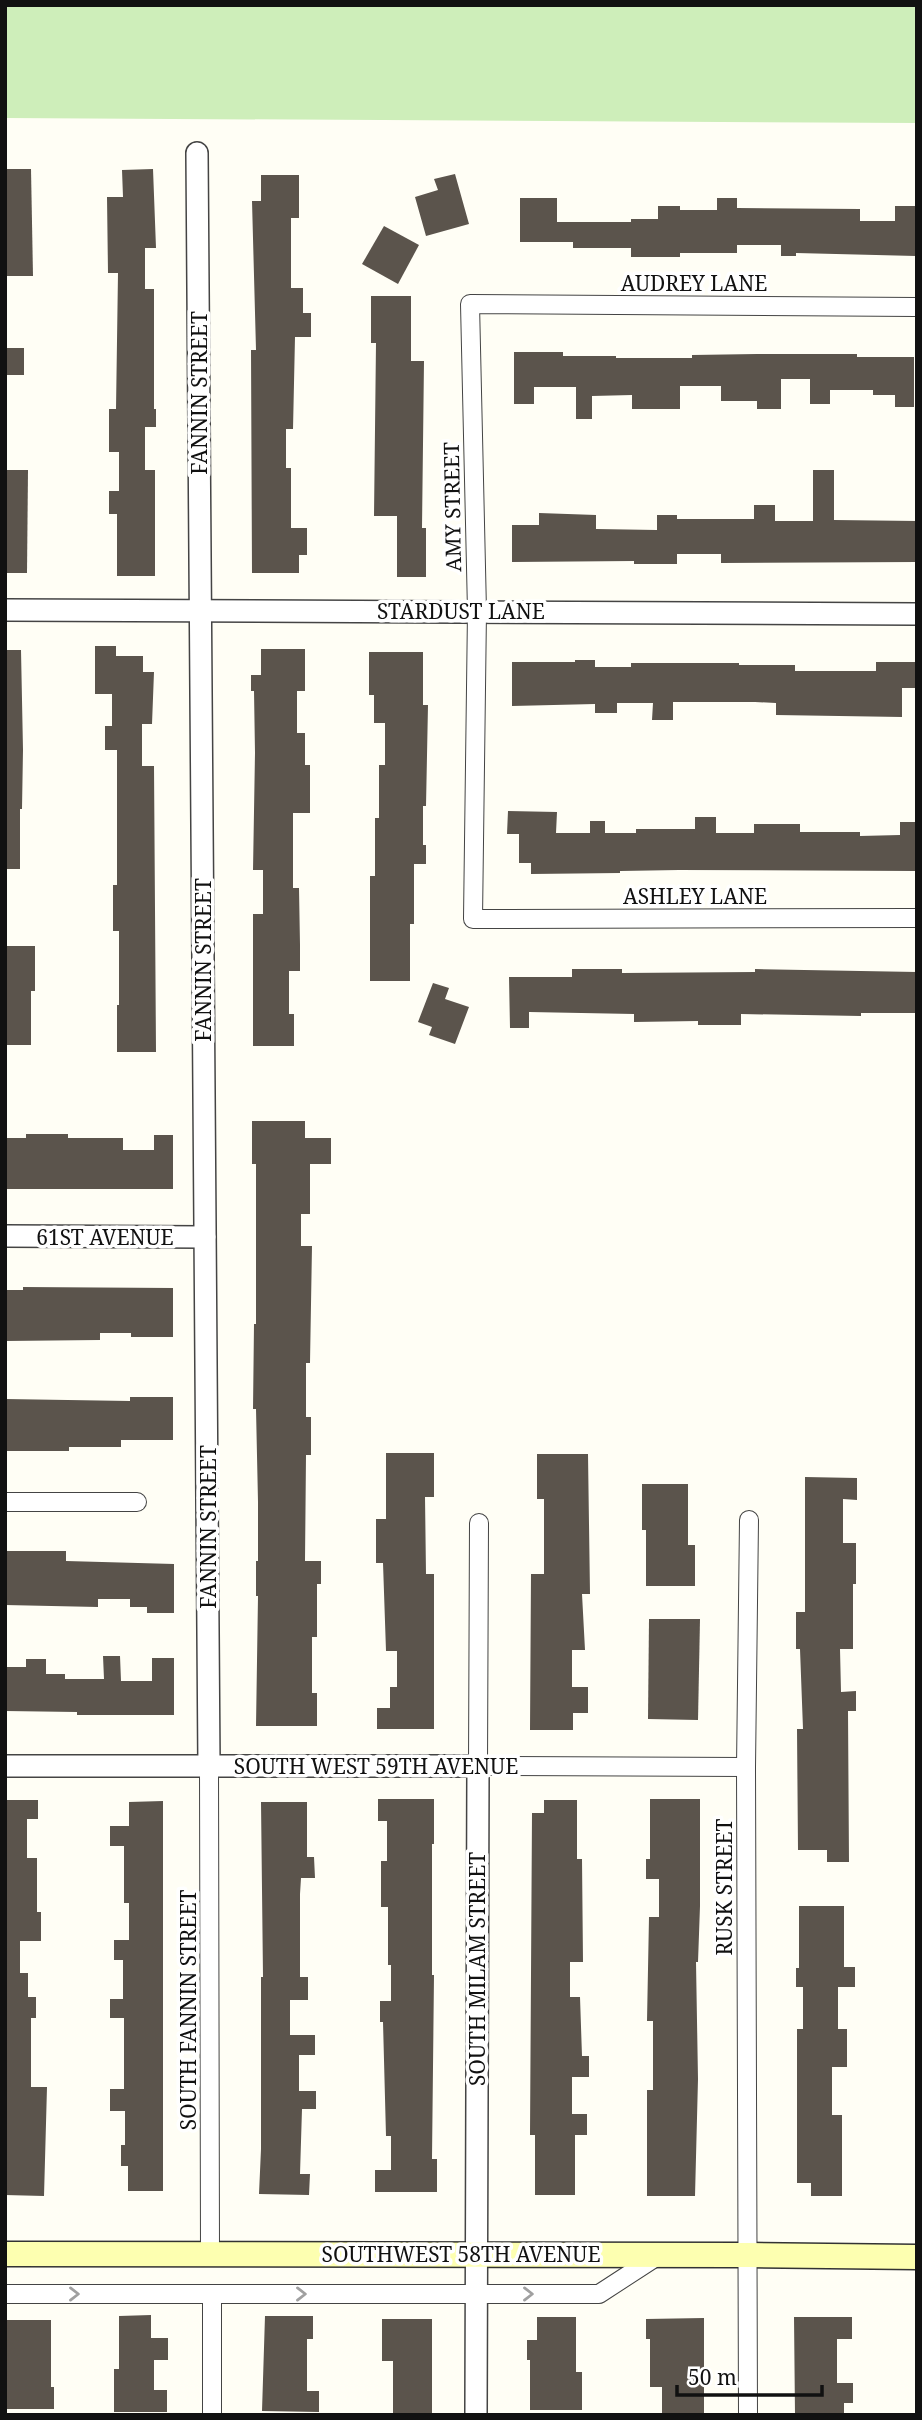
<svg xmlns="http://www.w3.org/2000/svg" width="922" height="2420" font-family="'Noto Serif',serif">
  <rect width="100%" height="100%" fill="#fffef5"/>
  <path fill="#ceeeba" d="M5,5H917V123L5,118Z"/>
  <g fill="#5b544c">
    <path d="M5,169H31L33,276H5Z"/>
    <path d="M153,169L156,248H145V289H154V409H156V427H145V470H155V576H117V514H109V491H119V452H109V409H116L118,273H108L107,197H123L122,170Z"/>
    <path d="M455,174L469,224L426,236L415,197L438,190L434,179Z"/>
    <path d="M261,175H299V218H291V288H303V313H311V337H295L293,429H286V468H291V528H307V555H299V573H252L251,350H256L252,201H261Z"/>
    <path d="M520,198H557V222H631V219H658V206H680V210H717V198H737V208L860,209V221H895V206H916V256L796,253V256H781V245H737V253H680V257H631V248H573V242H520Z"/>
    <path d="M384,226L419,245L398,284L362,264Z"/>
    <path d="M371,296H411V361H424L422,528H426V577H397V516H374L376,343H371Z"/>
    <rect x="5" y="348" width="19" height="27"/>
    <path d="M514,352H563V356H616V358H692V355L757,354H857V357H914V407H895V395H873V390H830V404H810V379H781V409H757V401H721V386H680V409H632V395L592,396V419H576V387H534V404H514Z"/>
    <path d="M5,470H28L27,573H5Z"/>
    <path d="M813,470H834V520L917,521V562L721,563V554H677V564H634V561L512,562V525H539V513L596,515V529L657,530V515H677V519H754V505H775V521H813Z"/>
    <path d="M95,646H116V656H143V672H154L152,724H142V766H154L156,1052H117V1005H119V931H113V885H117V750H105V726H112V694H95Z"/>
    <path d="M261,649H305V691H297V733H305V765H310V813H293V888H299L300,945V971H289V1014H294V1046H253V914H263V870H253L255,753L254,691H251V675H261Z"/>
    <path d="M5,650H21L23,750L22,809H20V869H5Z"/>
    <path d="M369,652H423V705H428L426,806H423V845H426V864H414V924H410V981H370V876H375V818H379V765H385V723H374V695H369Z"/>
    <path d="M575,660H595V667H631V663H739V665H795V671H876V662H917V688H902V717L776,715V703L755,702H673V720H652L653,703H617V713H595V704L512,706V662H575Z"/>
    <path d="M508,811L557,812L556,833H590V821H605V833H636V829H695V817H716V833H754V824H800V832H860V836L900,835V822H917V871L679,870L620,871V873L531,874V863H519V834H507Z"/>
    <path d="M5,946H35V991H31V1045H5Z"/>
    <path d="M572,969H622V973L755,972V969L917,972V1013H861V1016L741,1014V1025H698V1021L634,1022V1014L529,1012V1028H510L509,977H572Z"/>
    <path d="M433,983L449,988L445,999L469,1007L455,1044L429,1035L432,1027L418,1022Z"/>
    <path d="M252,1121H305V1138H331V1164H310V1214H301V1246H312L310,1363H306V1417H311V1455H306L305,1561H321V1584H317V1637H312V1693H317V1726H256L258,1596H256V1561H258V1502L256,1409H253L254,1324H256V1164H252Z"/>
    <path d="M26,1134H68V1138H123V1150H154V1135H173V1189H5V1138H26Z"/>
    <path d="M23,1287L173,1288V1337H131V1333H100V1340L5,1341V1290H23Z"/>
    <path d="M130,1397H173V1440H121V1447H69V1451H5V1399L130,1401Z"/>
    <path d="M386,1453H434V1497H425L426,1574H434V1729H377V1708H390V1687H397V1651H386L383,1563H376V1519H386Z"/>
    <path d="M537,1454H588L590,1594H582L585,1650H572V1687H588V1713H573V1730H530L531,1574H544V1499H537Z"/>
    <path d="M805,1477L857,1478V1500L843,1499V1543H856V1584H853V1649H840L841,1692L856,1691V1711H848L849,1862H827V1850H798L797,1729H803L800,1649H796V1612H805Z"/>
    <path d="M642,1484H688V1545H695V1586H646V1530H642Z"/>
    <path d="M5,1551H66V1561L174,1564V1613H147V1607H130V1599H98V1607L5,1605Z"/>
    <path d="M649,1619H700L698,1720L648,1719Z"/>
    <path d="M103,1656H120L121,1681H152V1658H174V1715H77V1712L5,1711V1667H26V1659H46V1674H65V1679H104Z"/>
    <path d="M378,1799H434V1844H432V1975H434L432,2159H437V2192H375V2170H391V2136H386L383,2022H380V2001H391V1965H388V1907H381V1861H387V1821H378Z"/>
    <path d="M650,1799H700V1906L698,1962H696L698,2079L695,2196H647V2090H653V2021H647L649,1917H659V1879H646V1859H650Z"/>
    <path d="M5,1800H38V1819H27V1858H37V1912H41V1941H20V1973H28V1997H36V2018H31V2087H47L44,2196L5,2195Z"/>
    <path d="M544,1800H577V1859H582L583,1962H570V1997H580L582,2056H589V2077H572V2114H587V2135H575V2195H535V2135H530L532,1813H544Z"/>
    <path d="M163,1801V2191H128V2166H121V2145H125V2111H110V2089H124V2018H110V1999H123V1960H114V1940H129V1903H124V1846H110V1826H129V1802Z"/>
    <path d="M261,1802H307V1857H314L315,1878H301L300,1894V1977H308V2000H290V2035H315V2055H299V2091H316V2109H302L300,2174H310L309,2195L259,2194L261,2149V1977H263Z"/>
    <path d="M799,1906H844V1967H855V1987H838V2029H847V2067H832V2115H842V2196H811V2183H797V2029H803V1987H796V1968H799Z"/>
    <path d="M151,2315V2338H168V2360H154V2390H167V2412H114V2369H119V2316Z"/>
    <path d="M265,2316H313V2339H307V2391H319V2412L262,2411Z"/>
    <path d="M537,2317H576V2372H582V2410H530V2360H527V2340H537Z"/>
    <path d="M794,2317H852V2339H837V2383H853V2403H844V2415H795Z"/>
    <path d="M704,2318V2415H662V2387H650V2339H646V2319Z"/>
    <path d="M382,2319H432V2414H393V2361H382Z"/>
    <path d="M5,2320H51V2387H54V2409H5Z"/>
  </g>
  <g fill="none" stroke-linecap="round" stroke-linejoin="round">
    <defs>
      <g id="minor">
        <path d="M917,307L470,304L477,611L473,919L917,918"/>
        <path d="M5,1502H137"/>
        <path d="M479,1523L478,1766L746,1767"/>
        <path d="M209,1766L210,2254"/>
        <path d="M5,2294H599L659,2255"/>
        <path d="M212,2294V2415"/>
        <path d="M748,2415L746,1767L749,1520"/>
      </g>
      <g id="tertiary">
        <path d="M197,153L209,1766"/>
        <path d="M5,610L917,614"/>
        <path d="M5,1236L205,1237"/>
        <path d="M5,1766H478L476,2415"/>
      </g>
      <path id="secondary" d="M5,2254L748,2255L917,2257"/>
    </defs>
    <use href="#minor" stroke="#444" stroke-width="20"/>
    <use href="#tertiary" stroke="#444" stroke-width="24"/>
    <use href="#secondary" stroke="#333" stroke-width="27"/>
    <use href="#minor" stroke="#fff" stroke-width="18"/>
    <use href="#tertiary" stroke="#fff" stroke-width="21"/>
    <use href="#secondary" stroke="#fdffb0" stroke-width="24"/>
  </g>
  <defs><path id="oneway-chevron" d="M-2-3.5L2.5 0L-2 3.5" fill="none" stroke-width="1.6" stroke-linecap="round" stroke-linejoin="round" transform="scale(1.75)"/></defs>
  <g stroke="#a0a0a0">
    <use href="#oneway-chevron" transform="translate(74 2294)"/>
    <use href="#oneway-chevron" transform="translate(301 2294)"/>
    <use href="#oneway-chevron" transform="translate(528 2294)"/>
  </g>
  <g text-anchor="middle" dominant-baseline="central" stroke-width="7" stroke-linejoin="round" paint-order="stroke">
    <g font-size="21" fill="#111" stroke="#fff">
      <text x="694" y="283">AUDREY LANE</text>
      <text transform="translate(199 393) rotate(-90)">FANNIN STREET</text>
      <text transform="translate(452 507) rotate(-91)">AMY STREET</text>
      <text x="461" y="611">STARDUST LANE</text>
      <text x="695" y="896">ASHLEY LANE</text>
      <text transform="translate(203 960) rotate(-90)">FANNIN STREET</text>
      <text x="105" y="1237">61ST AVENUE</text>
      <text transform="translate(208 1527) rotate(-90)">FANNIN STREET</text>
      <text x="376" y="1766">SOUTH WEST 59TH AVENUE</text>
      <text transform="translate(724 1887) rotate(-90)">RUSK STREET</text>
      <text transform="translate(477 1969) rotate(-90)">SOUTH MILAM STREET</text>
      <text transform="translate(188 2010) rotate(-90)">SOUTH FANNIN STREET</text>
      <text x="461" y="2254">SOUTHWEST 58TH AVENUE</text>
    </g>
  </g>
  <rect width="922" height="2420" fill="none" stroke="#111111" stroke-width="14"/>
  <path d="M677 2385v10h145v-10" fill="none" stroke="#111111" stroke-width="3.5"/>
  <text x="688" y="2385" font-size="21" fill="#111111" stroke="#ffffff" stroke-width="5" paint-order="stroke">50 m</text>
</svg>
